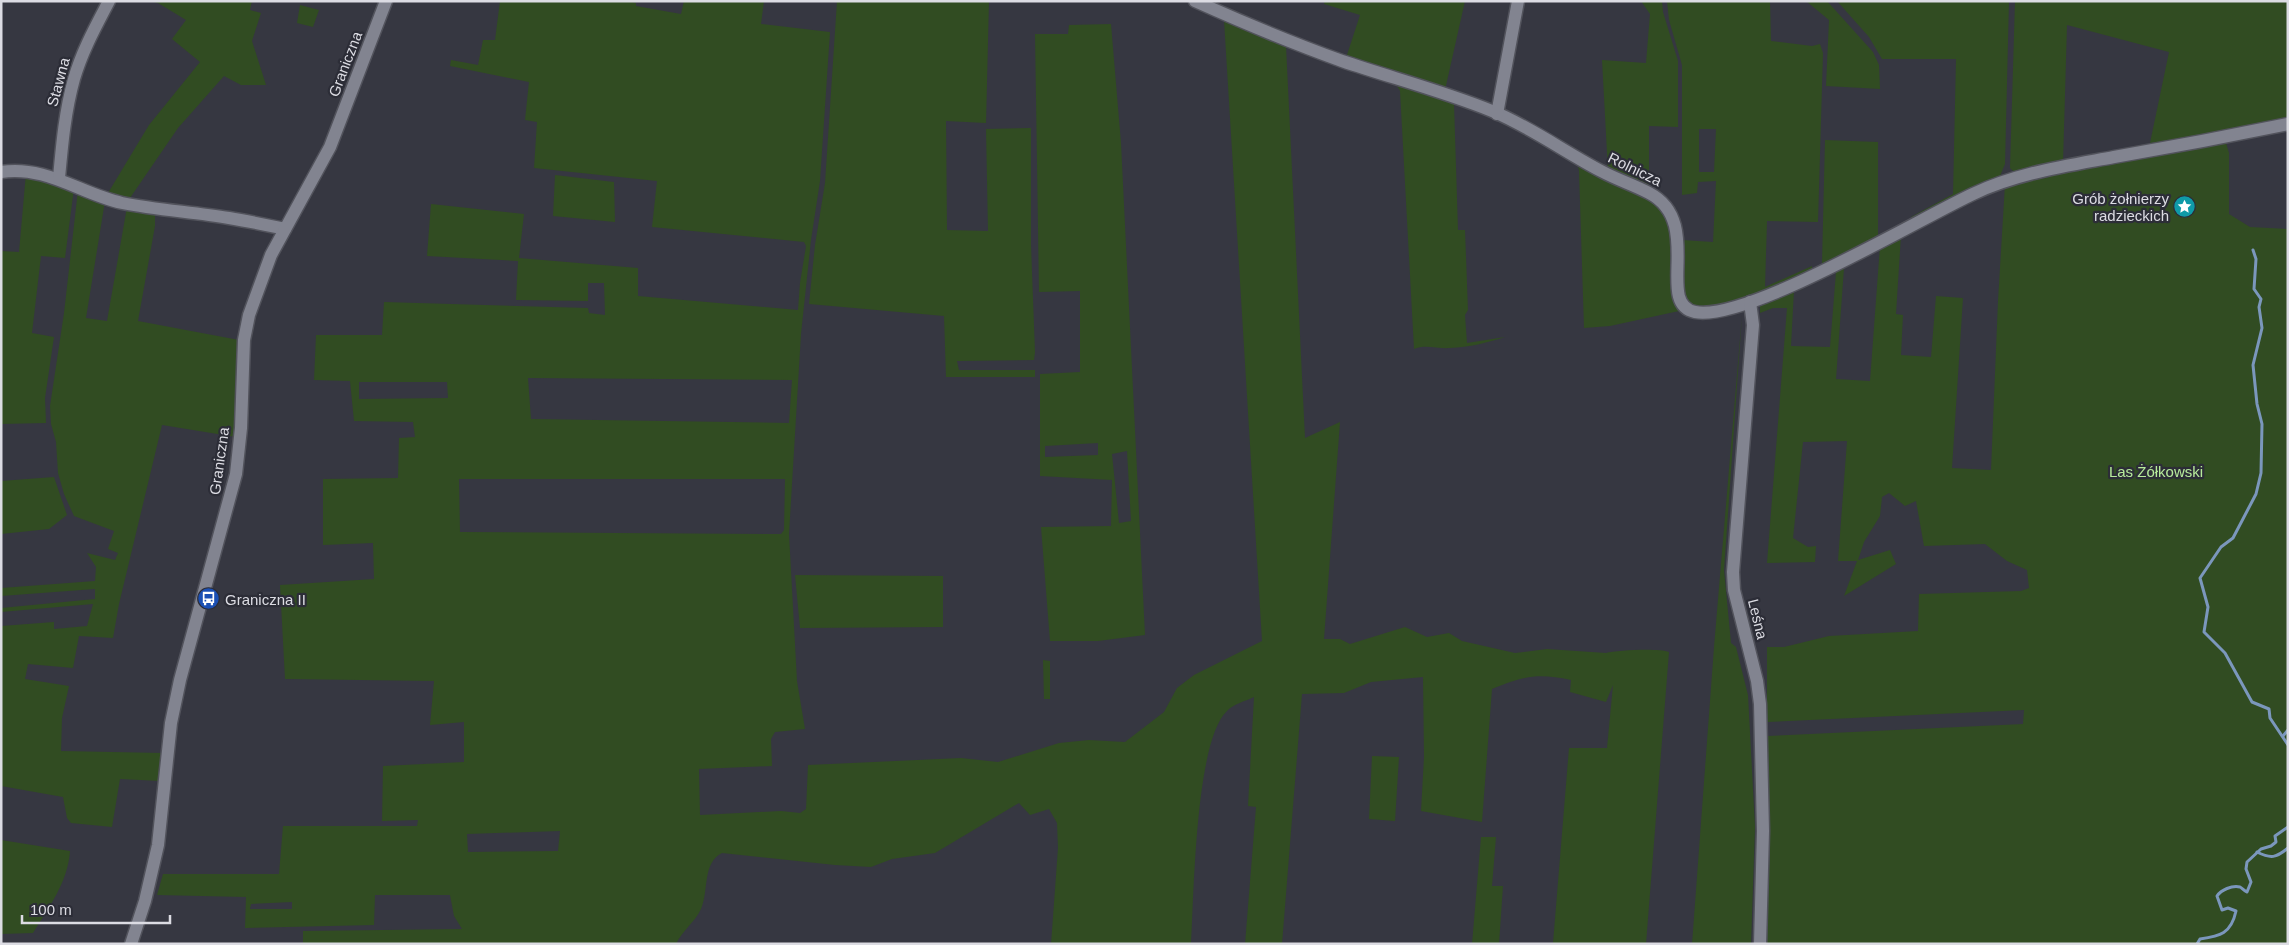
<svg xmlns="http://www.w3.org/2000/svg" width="2289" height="945" font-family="Helvetica,sans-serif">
  <rect width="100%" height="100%" fill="#363741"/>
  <g fill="#314c22" fill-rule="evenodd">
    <path d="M150,1H252L250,10L261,13L252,41L266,85H241L224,76L178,128L130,198L108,193L149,125L200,62L172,39L186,20L158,3Z"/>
    <path d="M500,1H628L636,3V6L681,14L684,1H764L761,24L830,32L820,181L811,240L801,334L789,534L797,681L805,729L775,732L771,739L772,766L699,769L700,815L781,811L800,813L806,809L808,765L961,758L998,762L1059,743L1089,740L1125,742L1164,712L1177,688L1194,675L1262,641L1224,20L1286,46L1305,438L1340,422L1324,639H1340L1350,644L1405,627L1427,637L1449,633L1462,641L1515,653L1547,649L1606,653C1617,650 1660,648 1669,652L1646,944L1553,943L1569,748H1607L1613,685L1606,702L1570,692L1571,680C1538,673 1523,676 1492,689L1482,822L1421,811L1424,757L1423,677L1371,682L1344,693L1302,694L1282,944H1245L1256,807L1248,806L1254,697C1246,701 1233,704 1227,711C1195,741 1194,897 1191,944H1051L1058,848L1057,823L1049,809L1030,815L1019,803L935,853L892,859L871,867L835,865L722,853C702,863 709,891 701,909C695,922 682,931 676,944H303V931L462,929L454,916L450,895H375L374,925L245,928L246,897L157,895L163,874H279L283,826H417L418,820L382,821L383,766L464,762V722L430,725L434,681L285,679L280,585L374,579L373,543L323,545V479L398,478L399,438L415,437L413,422L354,421L350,381L314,380L316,335H382L384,302L588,308L589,313L605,315L604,283H588V301L516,300L518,261L427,256L431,204L524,214L519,258L638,268V296L798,310L800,283L806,246L804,242L652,227L657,181L534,168L537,122L525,120L529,82L450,66L451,60L478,65L483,40H495ZM528,378L792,380L789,423L531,419ZM359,382H447L448,398L359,399ZM459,479H785L784,530L781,534L460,532ZM560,831L558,851L468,852L467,834ZM292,902V909H250L251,904Z"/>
    <path d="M837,1H989L986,123L946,121L947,230L988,231L986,129L1031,128V245L1035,352L1034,360L957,361L959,370H1035V377H946L944,316L809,304L815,245L825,183Z"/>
    <path d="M1325,1H1465L1445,90L1346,58L1360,15L1324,4Z"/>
    <path d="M1641,1H1662L1663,12L1678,61V127L1649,126V188L1608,171L1602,60L1646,63L1650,14Z"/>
    <path d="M1667,1H1770L1771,41L1812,46L1820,44L1823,53L1818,222L1767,221L1765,287L1812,266V270C1790,280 1701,327 1684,297C1679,289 1683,252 1682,240L1713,242L1716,181L1698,182L1697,193L1682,195V65L1669,20ZM1699,129H1716L1714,172H1699Z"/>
    <path d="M1806,1H1827L1873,52L1879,65L1880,89L1826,86L1829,20Z"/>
    <path d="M1837,1H2009L2005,164L2000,176L1913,221L1911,217L1953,194L1956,59H1882L1869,37Z"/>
    <path d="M2015,1H2288V121L2222,134L2150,143L2169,52L2067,25L2063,163L2014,172L2010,168Z"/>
    <path d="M300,5L319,10L313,27L297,23Z"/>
    <path d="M1111,24L1121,143L1145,635L1098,641H1050L1041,527L1111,526L1112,480L1040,476V374L1080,372V291L1039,292L1035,34H1068L1069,25ZM1098,443V455L1045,457V446ZM1127,451L1131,521L1119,523L1112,454Z"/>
    <path d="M1396,84L1453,101L1454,104L1458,230H1465L1468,310L1465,315L1467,343L1505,337C1487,343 1469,347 1450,348C1438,349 1425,344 1414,349L1400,91Z"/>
    <path d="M1825,140L1878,142V235L1877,238L1826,264L1822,263Z"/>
    <path d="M2226,143L2229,153V214L2250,227L2288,229V944H1766L1770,848L1767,736L2023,724L2024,710L1767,722V647H1784L1829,636L1918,631L1919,594L2021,591L2029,588L2027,570L2007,561L1985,544L1924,546L1916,501L1905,506L1889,493L1882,497L1880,516L1864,542L1858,560L1890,550L1896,564L1844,596L1857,561H1838L1847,441L1803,442L1793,538L1808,547L1816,546L1815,562L1767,563L1787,308H1773L1760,313V306L1767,299L1794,290L1791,346L1830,347L1836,272L1802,287V291L1801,284L1848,262L1844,268L1836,379L1870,381L1880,246L1901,235L1896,314L1903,315L1901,355L1931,357L1936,296L1963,298L1952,468L1991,470L1998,301L2005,184L2046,178L2061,172Z"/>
    <path d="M1577,161L1657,201L1671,224L1681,309L1679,311L1610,326L1584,328L1579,171Z"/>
    <path d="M26,173L74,188L65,258L41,256L32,333L54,337L45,398L46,423L1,424V251L19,252Z"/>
    <path d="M555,175L614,182L615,222L553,216Z"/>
    <path d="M78,190L105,201L86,318L107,321L127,207L155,212V226L138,321L239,340L236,437L162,425L119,604L113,638L79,636L73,668L28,664L25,679L69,686L62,718L61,751L163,753L160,781L120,779L112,827L71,823L67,818L63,797L1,786V626L54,622V629L87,626L93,604L1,612V608L95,599V589L1,596V588L95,581L96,567L87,553L115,560L118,553L108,549L114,531L74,516L64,494L58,473L56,442L51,424L50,406L64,313Z"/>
    <path d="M1742,315L1724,570L1731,643L1736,647L1748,695L1755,827L1751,944H1692L1714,647Z"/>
    <path d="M54,477L67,515L49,529L1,534V481Z"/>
    <path d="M795,575L943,576V627L800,628Z"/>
    <path d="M1043,660L1050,661V699H1044Z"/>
    <path d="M1372,756L1399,757L1395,821L1369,819Z"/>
    <path d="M1481,837H1496L1492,886H1503L1499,944H1472Z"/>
    <path d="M1,840L70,851C68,882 49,907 33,933L1,934Z"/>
  </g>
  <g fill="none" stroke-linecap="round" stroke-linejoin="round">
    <g stroke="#7b97bc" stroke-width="3">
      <path d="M2253,250L2256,259L2254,289L2261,299L2259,307L2262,328L2253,365L2257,404L2262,424L2261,473L2256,494L2233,538L2221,547L2200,578L2208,607L2204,632L2225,653L2252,702L2269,709L2270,718L2288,745"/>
      <path d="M2283,736L2288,730"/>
      <path d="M2257,852C2271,859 2276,858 2288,848"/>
      <path d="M2197,944L2200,939C2220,936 2231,934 2236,911L2228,908L2222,910L2217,896C2221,890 2232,885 2240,887C2242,888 2244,891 2247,892L2251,882L2246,869L2247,862L2261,849L2271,846L2276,842L2275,836L2288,827"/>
    </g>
    <defs>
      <g id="minor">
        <path d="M1195,1C1244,23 1292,43 1342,61C1392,78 1443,91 1492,111C1531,127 1566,153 1603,172C1618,180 1634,185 1649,193C1705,222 1654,304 1695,312C1747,322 1919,219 1973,194C2017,173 2066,166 2114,157C2172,147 2230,136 2288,124"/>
        <path d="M1497,114L1518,1"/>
        <path d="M1,172C46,165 81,194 122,203C157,210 193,212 229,218C248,221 266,225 285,229"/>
        <path d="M59,178C62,145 65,111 74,79C82,51 96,26 109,1"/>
        <path d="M1750,302L1753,325L1733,572L1734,590L1757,681L1760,704L1763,831L1760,944"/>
        <path d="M131,944L145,901L158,845L171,723L180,680L236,474L241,428L244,340L249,315L271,255L330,147L386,1"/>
      </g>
    </defs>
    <use href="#minor" stroke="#52535c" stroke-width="15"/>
    <use href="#minor" stroke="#828490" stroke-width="12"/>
  </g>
  <defs>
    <symbol id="sight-disc" viewBox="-11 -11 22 22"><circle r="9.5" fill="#0f9aa8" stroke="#2c2d37"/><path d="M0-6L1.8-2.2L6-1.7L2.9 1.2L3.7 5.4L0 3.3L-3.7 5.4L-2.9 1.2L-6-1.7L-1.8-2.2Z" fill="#fff"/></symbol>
    <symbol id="bus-disc" viewBox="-11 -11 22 22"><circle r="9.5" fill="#1a4fb4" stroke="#2c2d37"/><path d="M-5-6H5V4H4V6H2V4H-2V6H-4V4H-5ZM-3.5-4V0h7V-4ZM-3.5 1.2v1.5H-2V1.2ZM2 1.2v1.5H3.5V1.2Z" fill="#fff"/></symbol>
  </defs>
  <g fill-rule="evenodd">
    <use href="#sight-disc" x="2172" y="194" width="25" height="25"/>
    <use href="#bus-disc" x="196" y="586" width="25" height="25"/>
  </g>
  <g text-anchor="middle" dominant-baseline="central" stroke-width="4.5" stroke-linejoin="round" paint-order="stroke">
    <g font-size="15" fill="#dcdce3" stroke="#2c2d37">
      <text transform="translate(345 64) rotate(-69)">Graniczna</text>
      <text transform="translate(58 82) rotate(-75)">Stawna</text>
      <text transform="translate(1635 169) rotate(26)">Rolnicza</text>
      <text transform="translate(219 461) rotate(-82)">Graniczna</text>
      <text transform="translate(1758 619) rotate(76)">Leśna</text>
    </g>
    <g font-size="15" fill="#dcdce3" stroke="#2c2d37" text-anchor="end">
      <text x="2169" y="198">Grób żołnierzy<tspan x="2169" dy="17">radzieckich</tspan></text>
      <text x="225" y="599" text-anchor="start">Graniczna II</text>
    </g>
    <g font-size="15" fill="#b7eb9b" stroke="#2c2d37">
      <text x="2156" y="471">Las Żółkowski</text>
    </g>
  </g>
  <rect width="2289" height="945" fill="none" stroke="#dcdce3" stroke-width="5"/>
  <path d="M22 915v8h148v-8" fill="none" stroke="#dcdce3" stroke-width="2.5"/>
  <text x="30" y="915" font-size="15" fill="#dcdce3" stroke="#2c2d37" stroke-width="4" paint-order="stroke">100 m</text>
</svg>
